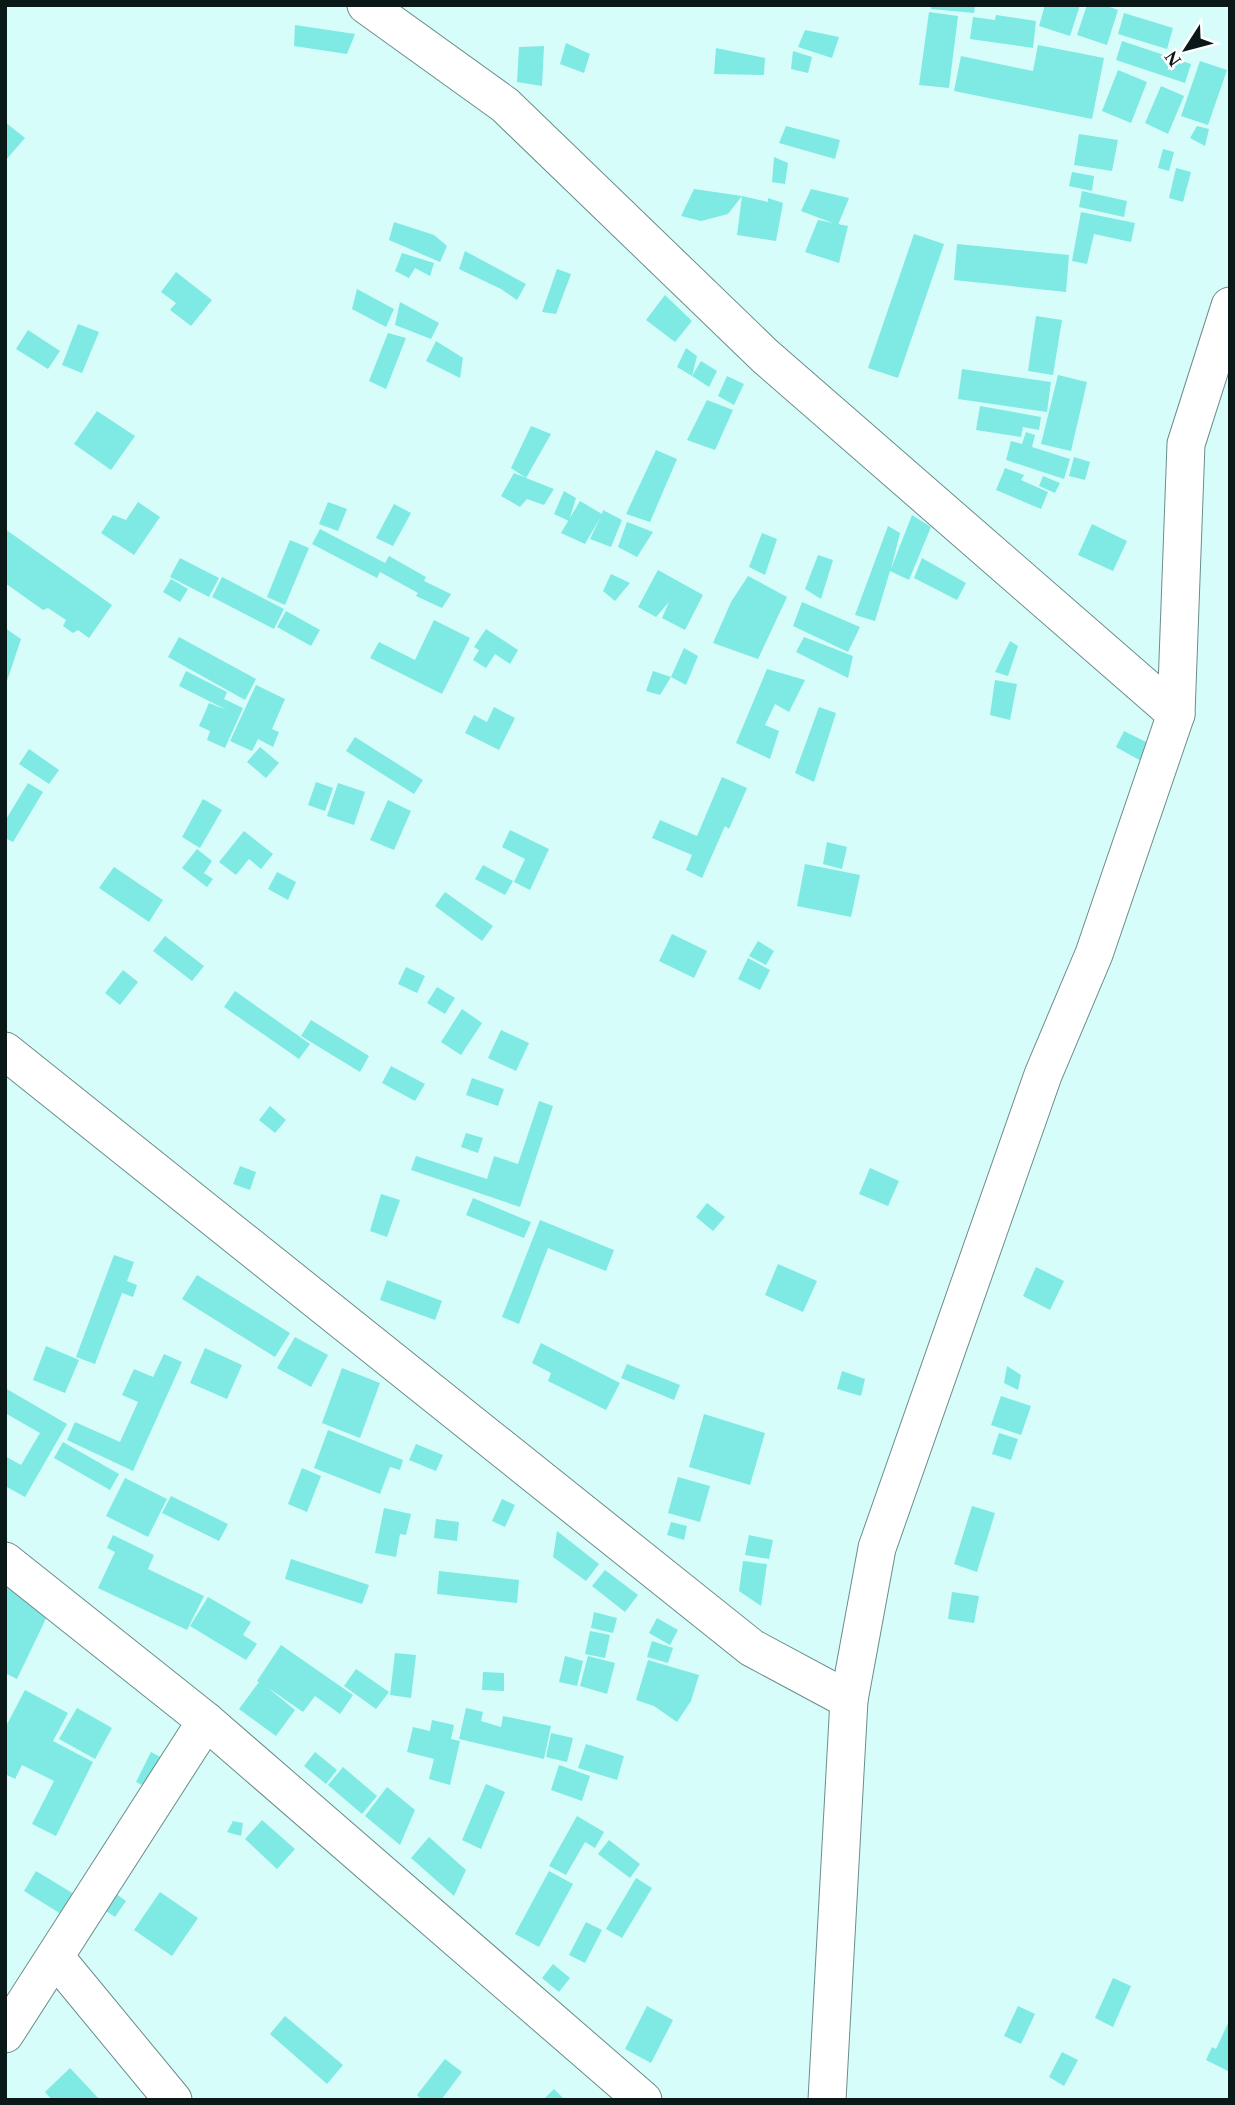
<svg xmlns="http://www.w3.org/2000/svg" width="1235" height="2105" font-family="'Times New Roman',serif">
  <rect width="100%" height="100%" fill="#d7fdfa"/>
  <g fill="#7fe9e3">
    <path d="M931,5H975L974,13L931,9Z"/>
    <path d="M1045,5H1080L1070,36L1039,26Z"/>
    <path d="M1087,5H1104L1118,10L1107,45L1077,35Z"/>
    <path d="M929,12L958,16L949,88L919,85Z"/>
    <path d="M1124,13L1173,28L1167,49L1118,34Z"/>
    <path d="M996,15L1036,21L1033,48L970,39L973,17L995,20Z"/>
    <path d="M295,25L355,34L347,54L294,46Z"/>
    <path d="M805,30L839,37L832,58L798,47Z"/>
    <path d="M1122,41L1191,64L1185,83L1116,60Z"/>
    <path d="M566,43L590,54L584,73L560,64Z"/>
    <path d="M1038,45L1104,58L1092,119L954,91L961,56L1033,71Z"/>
    <path d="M544,46L542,86L517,82L519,47Z"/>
    <path d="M716,48L765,58L764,75L714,74Z"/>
    <path d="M793,51L812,57L808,73L791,69Z"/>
    <path d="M1200,61L1227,70L1208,125L1181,116Z"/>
    <path d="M1118,70L1147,82L1131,123L1102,111Z"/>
    <path d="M1161,86L1184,96L1168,134L1145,123Z"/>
    <path d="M5,122L25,138L5,161Z"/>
    <path d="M786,126L840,140L835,159L779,143Z"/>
    <path d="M1197,126L1209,129L1205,146L1190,138Z"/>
    <path d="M1079,134L1118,140L1112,171L1074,165Z"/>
    <path d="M1163,149L1174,152L1169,171L1158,168Z"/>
    <path d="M774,157L788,163L785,184L772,182Z"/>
    <path d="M1176,168L1191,172L1183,202L1169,198Z"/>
    <path d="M1072,172L1094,176L1092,191L1069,186Z"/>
    <path d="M694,189L742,196L728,214L701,221L681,216Z"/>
    <path d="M811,189L849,198L838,225L801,211Z"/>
    <path d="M1082,191L1127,201L1124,217L1079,207Z"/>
    <path d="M742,196L768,202V198L783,203L776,241L737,235Z"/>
    <path d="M1081,212L1135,223L1131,242L1094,234L1087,264L1072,261Z"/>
    <path d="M818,220L848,226L839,263L805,252Z"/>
    <path d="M394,222L434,235L447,246L440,262L389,240Z"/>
    <path d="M914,234L944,244L898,378L868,368Z"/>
    <path d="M957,244L1069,255L1066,292L954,280Z"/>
    <path d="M465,251L526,284L517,300L501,289L459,269Z"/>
    <path d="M402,253L434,263L430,276L415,268L409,278L395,271Z"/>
    <path d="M557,269L571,274L556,314L542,312Z"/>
    <path d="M176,272L212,300L191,326L170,310L176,303L161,292Z"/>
    <path d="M357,289L394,309L386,327L352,309Z"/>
    <path d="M665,295L692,321L675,342L646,320Z"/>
    <path d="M400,302L439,323L431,339L395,325Z"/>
    <path d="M1036,316L1062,320L1053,375L1028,371Z"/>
    <path d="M78,324L99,332L82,373L62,365Z"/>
    <path d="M28,330L60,351L48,369L16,349Z"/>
    <path d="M388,333L406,338L386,389L369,381Z"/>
    <path d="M436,341L463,358L460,378L426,361Z"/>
    <path d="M686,348L697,356L692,376L677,367Z"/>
    <path d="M701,361L717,371L709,387L692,376Z"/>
    <path d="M962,369L1051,382L1047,412L958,399Z"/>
    <path d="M1058,375L1087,382L1071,451L1041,444Z"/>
    <path d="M727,376L744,384L734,405L718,396Z"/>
    <path d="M707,400L733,410L715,450L687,440Z"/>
    <path d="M980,406L1041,417L1039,430L1023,427L1021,437L976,430Z"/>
    <path d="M97,411L135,436L111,470L74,444Z"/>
    <path d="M531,426L551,434L526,478L554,489L544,505L527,499L520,507L501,496L514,473L526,478L511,468Z"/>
    <path d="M1026,432L1035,435L1032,447L1070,459L1064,479L1006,460L1011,441L1022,444Z"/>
    <path d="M656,450L677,459L650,522L626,514Z"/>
    <path d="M1074,457L1090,462L1085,480L1069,476Z"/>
    <path d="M1005,468L1024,475L1021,480L1048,492L1041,509L996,490Z"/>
    <path d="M1043,476L1060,483L1055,493L1039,486Z"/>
    <path d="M564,491L576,498L569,521L554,514Z"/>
    <path d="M580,501L602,514L603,510L622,520L611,547L590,539L600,518L585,544L561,533Z"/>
    <path d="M138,502L160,517L134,555L101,533L113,515L126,520Z"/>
    <path d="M328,502L347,509L338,531L319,524Z"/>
    <path d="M394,504L411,513L393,546L376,538Z"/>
    <path d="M912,515L931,527L909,580L890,571L875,621L855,615L888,526L900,533L891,569Z"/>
    <path d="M627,522L653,532L637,557L618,547Z"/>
    <path d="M1092,524L1127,541L1113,571L1078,555Z"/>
    <path d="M5,529L112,605L89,638L78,630L73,633L63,626L66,620L48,608L43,610L5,583Z"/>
    <path d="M320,529L385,563L389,556L426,577L424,581L451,594L442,608L416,596L418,593L380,572L377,578L312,544Z"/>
    <path d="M762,533L777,539L765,575L749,567Z"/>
    <path d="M290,540L309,548L285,605L267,597Z"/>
    <path d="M818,555L833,560L821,599L805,589Z"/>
    <path d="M180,558L219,578L209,597L170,577Z"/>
    <path d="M922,558L966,583L957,600L914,578Z"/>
    <path d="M658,570L703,595L685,630L662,618L669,602L656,617L638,607Z"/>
    <path d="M611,574L630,583L615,601L603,591Z"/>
    <path d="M748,576L787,597L758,659L713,643L731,602Z"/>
    <path d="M222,577L284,609L274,629L212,597Z"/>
    <path d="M171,579L188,589L180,602L163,592Z"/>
    <path d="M802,602L860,627L848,652L793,626Z"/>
    <path d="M286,611L320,630L311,646L277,627Z"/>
    <path d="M434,620L470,638L442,694L370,658L379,642L415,660Z"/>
    <path d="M5,628L21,639L6,684H5Z"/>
    <path d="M486,629L518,650L510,664L495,654L486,668L473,660L479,650L474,647Z"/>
    <path d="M179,637L256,679L245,700L168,657Z"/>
    <path d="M804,637L853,656L848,678L796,652Z"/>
    <path d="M1010,641L1018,646L1008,676L995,672Z"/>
    <path d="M684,648L698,656L686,685L671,677Z"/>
    <path d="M767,669L805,680L789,712L775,704L765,725L779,731L770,759L736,743Z"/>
    <path d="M186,671L227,692L224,699L243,708L225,748L207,740L210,731L199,726L209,703L227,710L179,686Z"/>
    <path d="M653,671L671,677L660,695L646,691Z"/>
    <path d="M995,680L1017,684L1010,720L990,715Z"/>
    <path d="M256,685L285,699L272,729L279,732L273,747L258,739L252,751L230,741Z"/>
    <path d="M494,707L515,718L499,750L465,733L474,715L487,722Z"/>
    <path d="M819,707L836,713L814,782L795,773Z"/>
    <path d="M1124,731L1148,743L1143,762L1116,747Z"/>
    <path d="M355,737L423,780L414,794L346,751Z"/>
    <path d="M260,747L279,763L266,778L247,762Z"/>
    <path d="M29,749L59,770L49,784L19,764Z"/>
    <path d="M722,777L747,788L729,829L725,826L702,878L686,870L692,855L652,838L660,820L697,836Z"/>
    <path d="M316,782L333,788L325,811L308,805Z"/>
    <path d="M28,783L43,792L13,842L5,838V821Z"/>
    <path d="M338,783L365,792L354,825L327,816Z"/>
    <path d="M203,799L222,810L200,848L182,837Z"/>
    <path d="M388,800L411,811L394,850L370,840Z"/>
    <path d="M510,830L549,849L530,890L514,882L525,859L502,847Z"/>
    <path d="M244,831L273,854L261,869L249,859L236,875L219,862Z"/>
    <path d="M827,842L847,847L842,869L823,864Z"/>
    <path d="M197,849L212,861L204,873L213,879L207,887L182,868Z"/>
    <path d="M805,864L860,875L851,917L797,906Z"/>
    <path d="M483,865L513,881L505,895L475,879Z"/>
    <path d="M114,867L163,900L149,922L99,888Z"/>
    <path d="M277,872L296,882L288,900L268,889Z"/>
    <path d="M445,892L493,926L482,941L435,906Z"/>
    <path d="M672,934L707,951L694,978L659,961Z"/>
    <path d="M165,936L204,966L192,981L153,951Z"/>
    <path d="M758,941L774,951L766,965L749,956Z"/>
    <path d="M748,958L770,970L760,990L738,979Z"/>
    <path d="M406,967L425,976L417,993L398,984Z"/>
    <path d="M123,970L138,982L120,1005L105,993Z"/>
    <path d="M437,987L455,998L445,1014L427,1003Z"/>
    <path d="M235,991L310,1044L299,1059L224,1007Z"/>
    <path d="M462,1009L482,1023L461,1055L441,1042Z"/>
    <path d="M311,1020L369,1056L360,1072L301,1036Z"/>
    <path d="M501,1030L529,1043L516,1071L488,1058Z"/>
    <path d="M391,1066L425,1084L415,1101L382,1083Z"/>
    <path d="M472,1078L504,1089L498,1106L466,1095Z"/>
    <path d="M539,1101L553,1106L520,1207L411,1170L416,1156L487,1179L494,1156L518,1164Z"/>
    <path d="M270,1106L286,1120L275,1133L259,1120Z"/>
    <path d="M466,1133L483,1138L478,1153L461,1147Z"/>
    <path d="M240,1166L256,1172L250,1190L233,1184Z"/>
    <path d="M870,1168L899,1181L888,1206L859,1194Z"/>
    <path d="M381,1194L400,1200L387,1237L370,1231Z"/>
    <path d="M473,1198L531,1222L524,1238L466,1215Z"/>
    <path d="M707,1203L725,1217L713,1231L696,1217Z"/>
    <path d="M540,1220L614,1250L606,1271L548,1248L519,1324L502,1317Z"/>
    <path d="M114,1255L134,1262L127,1281L137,1285L133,1297L122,1293L95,1364L76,1357Z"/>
    <path d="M778,1264L817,1281L803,1312L765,1295Z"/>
    <path d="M1036,1267L1064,1281L1050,1310L1023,1296Z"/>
    <path d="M197,1275L290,1333L275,1357L182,1299Z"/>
    <path d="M387,1280L442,1301L435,1320L380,1300Z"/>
    <path d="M295,1337L328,1355L311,1387L277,1368Z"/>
    <path d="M541,1343L620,1383L606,1410L548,1381L551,1373L532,1363Z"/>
    <path d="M46,1346L79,1360L65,1393L33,1380Z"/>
    <path d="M205,1348L242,1365L227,1399L190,1383Z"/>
    <path d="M164,1354L182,1362L133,1471L67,1440L75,1422L120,1442L138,1402L122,1395L134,1369L153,1377Z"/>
    <path d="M627,1364L680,1385L674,1400L621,1378Z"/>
    <path d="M1007,1366L1021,1375L1018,1390L1004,1383Z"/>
    <path d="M342,1368L380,1383L360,1438L322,1423Z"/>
    <path d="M842,1371L865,1379L861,1396L837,1389Z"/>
    <path d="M5,1388L67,1424L25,1497L5,1486V1456L21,1465L40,1433L5,1413Z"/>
    <path d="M1001,1396L1031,1406L1021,1435L991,1425Z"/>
    <path d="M704,1414L765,1433L750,1485L689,1467Z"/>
    <path d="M328,1430L403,1460L400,1470L390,1467L380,1494L314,1468Z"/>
    <path d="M999,1433L1018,1439L1011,1460L992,1454Z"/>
    <path d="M63,1442L119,1474L110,1490L54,1458Z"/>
    <path d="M416,1444L443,1455L436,1471L409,1460Z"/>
    <path d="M302,1468L321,1476L307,1512L288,1504Z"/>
    <path d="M678,1477L710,1486L700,1522L668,1513Z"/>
    <path d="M125,1478L167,1499L148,1537L106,1516Z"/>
    <path d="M171,1496L228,1524L219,1541L162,1513Z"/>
    <path d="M502,1499L515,1505L505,1527L492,1521Z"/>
    <path d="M972,1506L995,1513L977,1572L954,1564Z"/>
    <path d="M384,1508L411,1514L406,1535L400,1534L396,1557L375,1553Z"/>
    <path d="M436,1519L459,1522L457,1541L434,1538Z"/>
    <path d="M671,1522L687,1526L684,1540L667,1535Z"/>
    <path d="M557,1531L599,1564L586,1581L553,1557Z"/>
    <path d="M113,1535L154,1555L148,1569L204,1596L187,1630L98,1588L115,1552L107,1548Z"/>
    <path d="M749,1535L773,1540L769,1559L745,1555Z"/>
    <path d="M291,1559L369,1585L362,1604L285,1579Z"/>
    <path d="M743,1561L767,1564L761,1606L739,1591Z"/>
    <path d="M605,1570L638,1595L625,1612L592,1586Z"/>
    <path d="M439,1571L519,1580L517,1603L437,1594Z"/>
    <path d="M5,1585L51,1608L17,1679L5,1673Z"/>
    <path d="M952,1592L979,1596L974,1623L948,1619Z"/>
    <path d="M208,1597L251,1622L243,1635L257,1644L246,1660L190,1626Z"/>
    <path d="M594,1612L617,1618L613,1633L591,1628Z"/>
    <path d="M657,1618L678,1630L670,1645L649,1633Z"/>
    <path d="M590,1631L610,1635L605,1658L585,1654Z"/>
    <path d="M652,1641L673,1648L668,1663L647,1657Z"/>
    <path d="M281,1645L353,1695L340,1714L315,1696L303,1712L267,1687L295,1710L276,1736L239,1709L259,1682L257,1681Z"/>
    <path d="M395,1653L416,1655L411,1698L390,1695Z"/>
    <path d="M565,1656L583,1661L577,1686L559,1682Z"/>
    <path d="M588,1656L615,1663L607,1694L580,1686Z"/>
    <path d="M648,1660L699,1675L691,1701L677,1722L654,1706L636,1700Z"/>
    <path d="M356,1669L389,1692L376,1709L344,1686Z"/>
    <path d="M483,1672L504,1673V1691L482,1690Z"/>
    <path d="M25,1690L68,1713L53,1741L93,1762L56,1836L32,1824L54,1781L22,1765L15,1779L5,1774V1728Z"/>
    <path d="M77,1708L112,1728L95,1759L59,1739Z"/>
    <path d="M466,1708L483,1712L481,1721L501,1727L503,1716L551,1726L544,1759L459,1739Z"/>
    <path d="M432,1720L454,1725L451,1739L460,1741L450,1785L429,1779L434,1759L407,1752L413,1727L430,1731Z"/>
    <path d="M551,1733L573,1738L567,1762L546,1757Z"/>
    <path d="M586,1744L624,1756L617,1780L578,1768Z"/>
    <path d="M151,1752L166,1760L152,1790L136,1782Z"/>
    <path d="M315,1752L337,1770L326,1784L304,1766Z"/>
    <path d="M559,1765L590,1776L582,1801L551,1790Z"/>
    <path d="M343,1767L377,1796L362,1814L328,1785Z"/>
    <path d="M486,1784L505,1792L481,1849L462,1840Z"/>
    <path d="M387,1787L415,1810L400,1845L365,1816Z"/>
    <path d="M577,1816L604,1832L595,1848L585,1842L566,1875L549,1866Z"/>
    <path d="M262,1820L295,1849L277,1869L245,1839Z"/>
    <path d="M233,1821L243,1823L241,1836L227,1832Z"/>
    <path d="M429,1837L466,1870L454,1896L411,1858Z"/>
    <path d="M609,1840L640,1864L630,1878L598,1854Z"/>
    <path d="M36,1871L74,1894L61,1914L24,1891Z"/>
    <path d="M549,1871L573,1884L539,1947L515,1934Z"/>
    <path d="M636,1878L652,1888L622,1938L606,1929Z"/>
    <path d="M108,1888L126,1901L115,1917L97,1905Z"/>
    <path d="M160,1892L198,1918L172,1956L134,1930Z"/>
    <path d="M586,1922L602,1930L585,1963L569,1955Z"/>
    <path d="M553,1964L570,1978L559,1992L542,1978Z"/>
    <path d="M1113,1978L1131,1986L1113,2027L1095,2018Z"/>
    <path d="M647,2006L673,2020L651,2063L625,2049Z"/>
    <path d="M1018,2006L1035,2014L1021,2044L1004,2036Z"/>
    <path d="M285,2016L343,2065L327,2084L270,2034Z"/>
    <path d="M1230,2019V2072L1206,2060L1212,2047L1216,2049Z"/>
    <path d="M1062,2052L1078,2060L1064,2086L1049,2077Z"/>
    <path d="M445,2059L462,2072L441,2100H422L417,2095Z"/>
    <path d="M70,2068L100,2100H52L45,2092Z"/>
    <path d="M554,2089L565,2100H543Z"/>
  </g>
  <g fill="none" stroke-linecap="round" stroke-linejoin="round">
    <defs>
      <g id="street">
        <path d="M366,5L505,105L765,356L1176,714"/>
        <path d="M5,1051L752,1648L849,1700"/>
        <path d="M5,1561L206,1721L643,2100"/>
        <path d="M55,1957L173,2100"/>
        <path d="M5,2034L206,1721"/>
        <path d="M827,2100L849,1700L877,1548L1043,1075L1094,954L1176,714L1186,444L1230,306"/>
      </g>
    </defs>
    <use href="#street" stroke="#6b8d8b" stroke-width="39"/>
    <use href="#street" stroke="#fff" stroke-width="37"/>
  </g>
  <rect width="1235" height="2105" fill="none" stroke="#0a1817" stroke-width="14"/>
  <g transform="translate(1186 49) rotate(234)" stroke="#ffffff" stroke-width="5" paint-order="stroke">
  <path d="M0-5L12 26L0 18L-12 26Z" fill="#0a1817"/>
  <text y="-10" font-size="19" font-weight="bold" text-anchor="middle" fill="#0a1817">N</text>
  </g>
</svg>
